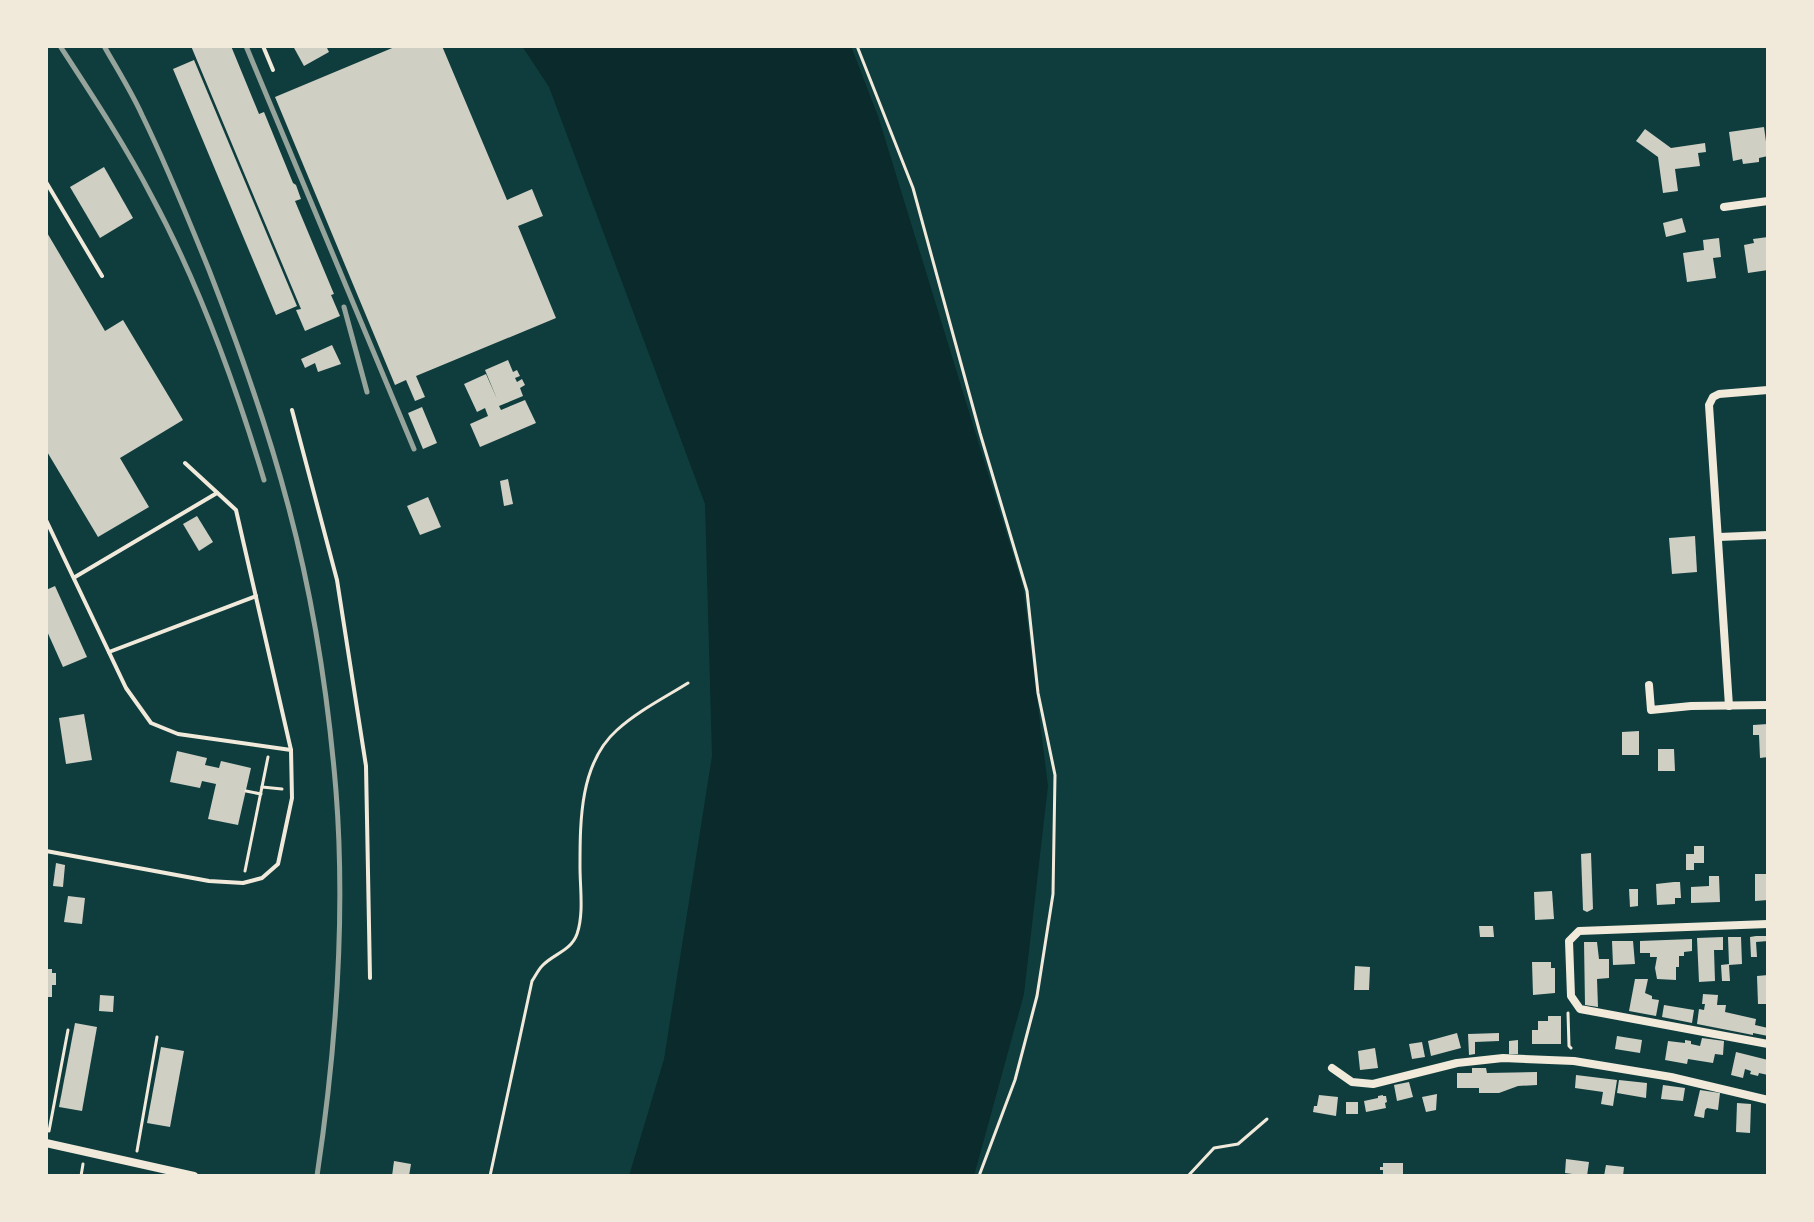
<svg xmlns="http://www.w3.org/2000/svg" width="1814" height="1222" font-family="Lato,sans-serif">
  <rect width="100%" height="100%" fill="#0f3d3e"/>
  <path fill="#0a2a2b" d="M522,46H851L878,116L1023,587L1048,786L1024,994L974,1176H629L664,1059L712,756L705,504L549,87Z"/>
  <g fill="#cfcfc3">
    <path d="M191,46H231L259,114L264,112L293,183L296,185L301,199L295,201L334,294L331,295L340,316L305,331L296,310L301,309Z"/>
    <path d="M293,46H326L329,52L304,66Z"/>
    <path d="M397,46H442L507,200L532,189L543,216L518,226L556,318L416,376L425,397L415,401L406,380L395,385L275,97Z"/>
    <path d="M194,60L297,306L276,315L173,69Z"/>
    <path d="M1764,127L1768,156L1759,158V162L1743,164L1742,159L1733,161L1729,132Z"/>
    <path d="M1645,129L1671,148L1705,143L1706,152L1698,153L1700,166L1675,169L1678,191L1663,193L1658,157L1636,141Z"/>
    <path d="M104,167L133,218L100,238L70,187Z"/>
    <path d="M1682,218L1686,232L1666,237L1663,223Z"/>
    <path d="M46,231L105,331L123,320L183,420L120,458L149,507L98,537L46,450Z"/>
    <path d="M1768,237V270L1748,273L1744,245L1754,243L1753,239Z"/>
    <path d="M1719,238L1721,257L1713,258L1716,278L1687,282L1683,253L1704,250L1703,240Z"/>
    <path d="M332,345L341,364L318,372L315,363L305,368L301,359Z"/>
    <path d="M508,360L513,372L517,370L520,376L515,378L517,382L522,379L525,385L520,388L523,396L499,406L501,410L525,400L536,423L480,447L470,424L488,416L485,408L477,412L464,384L486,374L497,399L485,370Z"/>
    <path d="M422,407L437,443L423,449L408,413Z"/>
    <path d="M508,479L513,504L504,506L500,481Z"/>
    <path d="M428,497L441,527L420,535L407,506Z"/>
    <path d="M197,516L213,542L199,551L183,524Z"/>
    <path d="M1695,536L1697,572L1672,574L1669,538Z"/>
    <path d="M55,586L87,657L63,667L46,629V590Z"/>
    <path d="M84,714L92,760L66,764L59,718Z"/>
    <path d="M1768,724V757L1760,758L1759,735H1753V725Z"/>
    <path d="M1639,731V755H1622V732Z"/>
    <path d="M1658,749H1674L1675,771H1658Z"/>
    <path d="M177,751L207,758L205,765L219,768L221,761L251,768L238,825L208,819L216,784L202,781L200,788L170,782Z"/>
    <path d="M1694,846H1704V863H1694V870H1686V854H1694Z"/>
    <path d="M1591,853L1593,909L1587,912L1583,910L1581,854Z"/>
    <path d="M56,863L65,865L63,887L53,886Z"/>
    <path d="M1755,874H1768V900L1755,901Z"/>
    <path d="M1709,876H1719L1720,902L1691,903V887L1709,886Z"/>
    <path d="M1674,882H1680L1681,898H1675V904L1657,905L1656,884Z"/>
    <path d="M1629,889H1638V906L1630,907Z"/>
    <path d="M1552,891L1554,919L1535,920L1534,892Z"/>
    <path d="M68,896L85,898L82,924L64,922Z"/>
    <path d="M1479,926H1493L1494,937H1480Z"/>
    <path d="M1756,936H1768V941L1756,942L1757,957H1751L1750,937Z"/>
    <path d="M1723,937V950H1714L1715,981L1699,982L1697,938Z"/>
    <path d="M1728,937H1741L1742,964L1729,965L1730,981H1722L1721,965L1729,964Z"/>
    <path d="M1692,939V951L1684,952V956H1679V967H1676V980L1657,979L1655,968L1657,957H1650V953H1640V941Z"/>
    <path d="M1612,941H1633L1635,964L1613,965Z"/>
    <path d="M1584,942H1597L1599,959H1609V978L1597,979L1598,1007L1585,1005Z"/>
    <path d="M1532,962H1551V968H1555V993L1533,995Z"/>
    <path d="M1355,966L1370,967L1369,990H1354Z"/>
    <path d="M46,969H52V973H56V985H52V997H46Z"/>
    <path d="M1768,975V1004H1758L1757,976Z"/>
    <path d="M1635,979H1648L1645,993L1652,996V999L1659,1000L1656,1016L1629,1011Z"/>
    <path d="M1703,994L1718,995L1717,1005H1726L1725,1012L1756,1019L1755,1025L1768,1028V1036L1753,1033V1035L1697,1024L1699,1009L1704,1010L1705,1004H1702Z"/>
    <path d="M100,995L114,996L113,1012L99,1011Z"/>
    <path d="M1664,1005L1694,1010L1692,1023L1662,1017Z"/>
    <path d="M1548,1016H1561V1044H1532V1030H1538V1021H1548Z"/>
    <path d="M75,1023L97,1027L82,1111L59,1107Z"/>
    <path d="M1457,1033L1461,1048L1431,1056L1428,1041Z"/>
    <path d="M1499,1033V1041L1475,1042V1054L1469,1055L1468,1034Z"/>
    <path d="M1617,1036L1642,1040L1640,1053L1615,1049Z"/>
    <path d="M1702,1038L1724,1041L1723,1055L1715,1054L1713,1063L1688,1059L1687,1064L1665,1060L1668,1041L1685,1043V1040L1691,1041V1044L1700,1046Z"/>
    <path d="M1518,1040V1054H1509V1041Z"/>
    <path d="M1422,1042L1425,1057L1412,1059L1409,1044Z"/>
    <path d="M161,1047L184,1051L170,1127L147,1123Z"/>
    <path d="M1375,1048L1378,1068L1360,1070L1358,1051Z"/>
    <path d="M1736,1052L1768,1060V1075L1759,1073L1758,1076L1750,1074L1751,1071L1745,1069L1743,1078L1731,1075Z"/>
    <path d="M1472,1068H1486L1487,1073L1537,1072V1085L1518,1086L1499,1093H1479V1088H1457V1073H1472Z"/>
    <path d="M1576,1075L1617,1080L1613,1106L1601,1104L1603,1092L1575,1088Z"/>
    <path d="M1619,1080L1647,1083L1646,1098L1617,1093Z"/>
    <path d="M1409,1082L1413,1097L1397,1101L1394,1085Z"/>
    <path d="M1663,1085L1685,1088L1683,1101L1661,1099Z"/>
    <path d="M1700,1090L1720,1093L1718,1110L1707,1108L1705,1110L1704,1118L1694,1116Z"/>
    <path d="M1437,1094L1436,1110L1426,1112L1422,1097Z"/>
    <path d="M1319,1095L1338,1097L1336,1116L1313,1112L1314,1106H1317Z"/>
    <path d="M1383,1095V1096H1386L1387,1102L1385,1103L1386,1108L1366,1112L1364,1101L1378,1098V1096Z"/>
    <rect x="1346" y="1102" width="12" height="12"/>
    <path d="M1737,1103L1751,1104L1750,1133L1736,1132Z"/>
    <path d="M1566,1159L1589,1162L1587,1176L1565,1173Z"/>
    <path d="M394,1161L411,1164L409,1176H392Z"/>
    <path d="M1383,1163H1403V1176H1383V1170H1380V1167H1383Z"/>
    <path d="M1606,1165L1624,1167L1623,1176H1604Z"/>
  </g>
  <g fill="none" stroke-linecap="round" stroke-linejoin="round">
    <g stroke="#f1e9da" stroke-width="3">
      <path d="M857,46L913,188L980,433L1027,591L1038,693L1055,775L1053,894L1037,996L1015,1080L979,1176"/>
      <path d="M262,787L282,789"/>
      <path d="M246,791L261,794"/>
      <path d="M245,871L268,757"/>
      <path d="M1568,1013L1569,1046L1571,1048"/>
      <path d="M49,1131L68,1030"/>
      <path d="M137,1151L157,1037"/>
      <path d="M81,1176L83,1164"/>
      <path d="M490,1176L532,981C535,977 538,970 542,966C553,954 571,951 577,934C584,914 580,888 580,867C580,820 580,763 617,730C638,711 664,698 688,683"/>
      <path d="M1188,1176L1214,1148L1238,1144L1267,1119"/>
    </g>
    <g stroke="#f1e9da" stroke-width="4">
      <path d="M263,46L273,70"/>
      <path d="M46,182L102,276"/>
      <path d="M292,410L337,580L366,766L370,978"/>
      <path d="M185,463L236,510L291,750"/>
      <path d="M46,520L126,688L151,723L178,734L291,750L292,798L278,864L262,878L243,883L209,881L46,851"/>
      <path d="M75,577L217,493"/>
      <path d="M109,652L256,596"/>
    </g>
    <g stroke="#f1e9da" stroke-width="8">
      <path d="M1724,207L1768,201"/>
      <path d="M1719,537L1768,535"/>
      <path d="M1649,685L1651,710L1691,706L1768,705"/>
      <path d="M1729,706L1709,405L1713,397L1719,394L1768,390"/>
      <path d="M1768,924L1579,931L1569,941L1571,996L1580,1009L1768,1044"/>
      <path d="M1332,1068L1352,1082L1373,1084L1457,1063L1503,1058L1574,1061L1671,1077L1768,1100"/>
      <path d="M46,1143L194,1176"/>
    </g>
    <g stroke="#97a49c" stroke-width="5">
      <path d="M60,46C92,95 125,145 152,197C200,286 235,383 264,480"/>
      <path d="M104,46C117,69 131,91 142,115C167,166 188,218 209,270C239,347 267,425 288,505C313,598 328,694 336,791C346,919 336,1049 317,1176"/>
      <path d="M246,46L414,449"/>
      <path d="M344,307L367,392"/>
    </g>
  </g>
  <rect width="1814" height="1222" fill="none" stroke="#f1e9da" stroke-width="96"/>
</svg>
